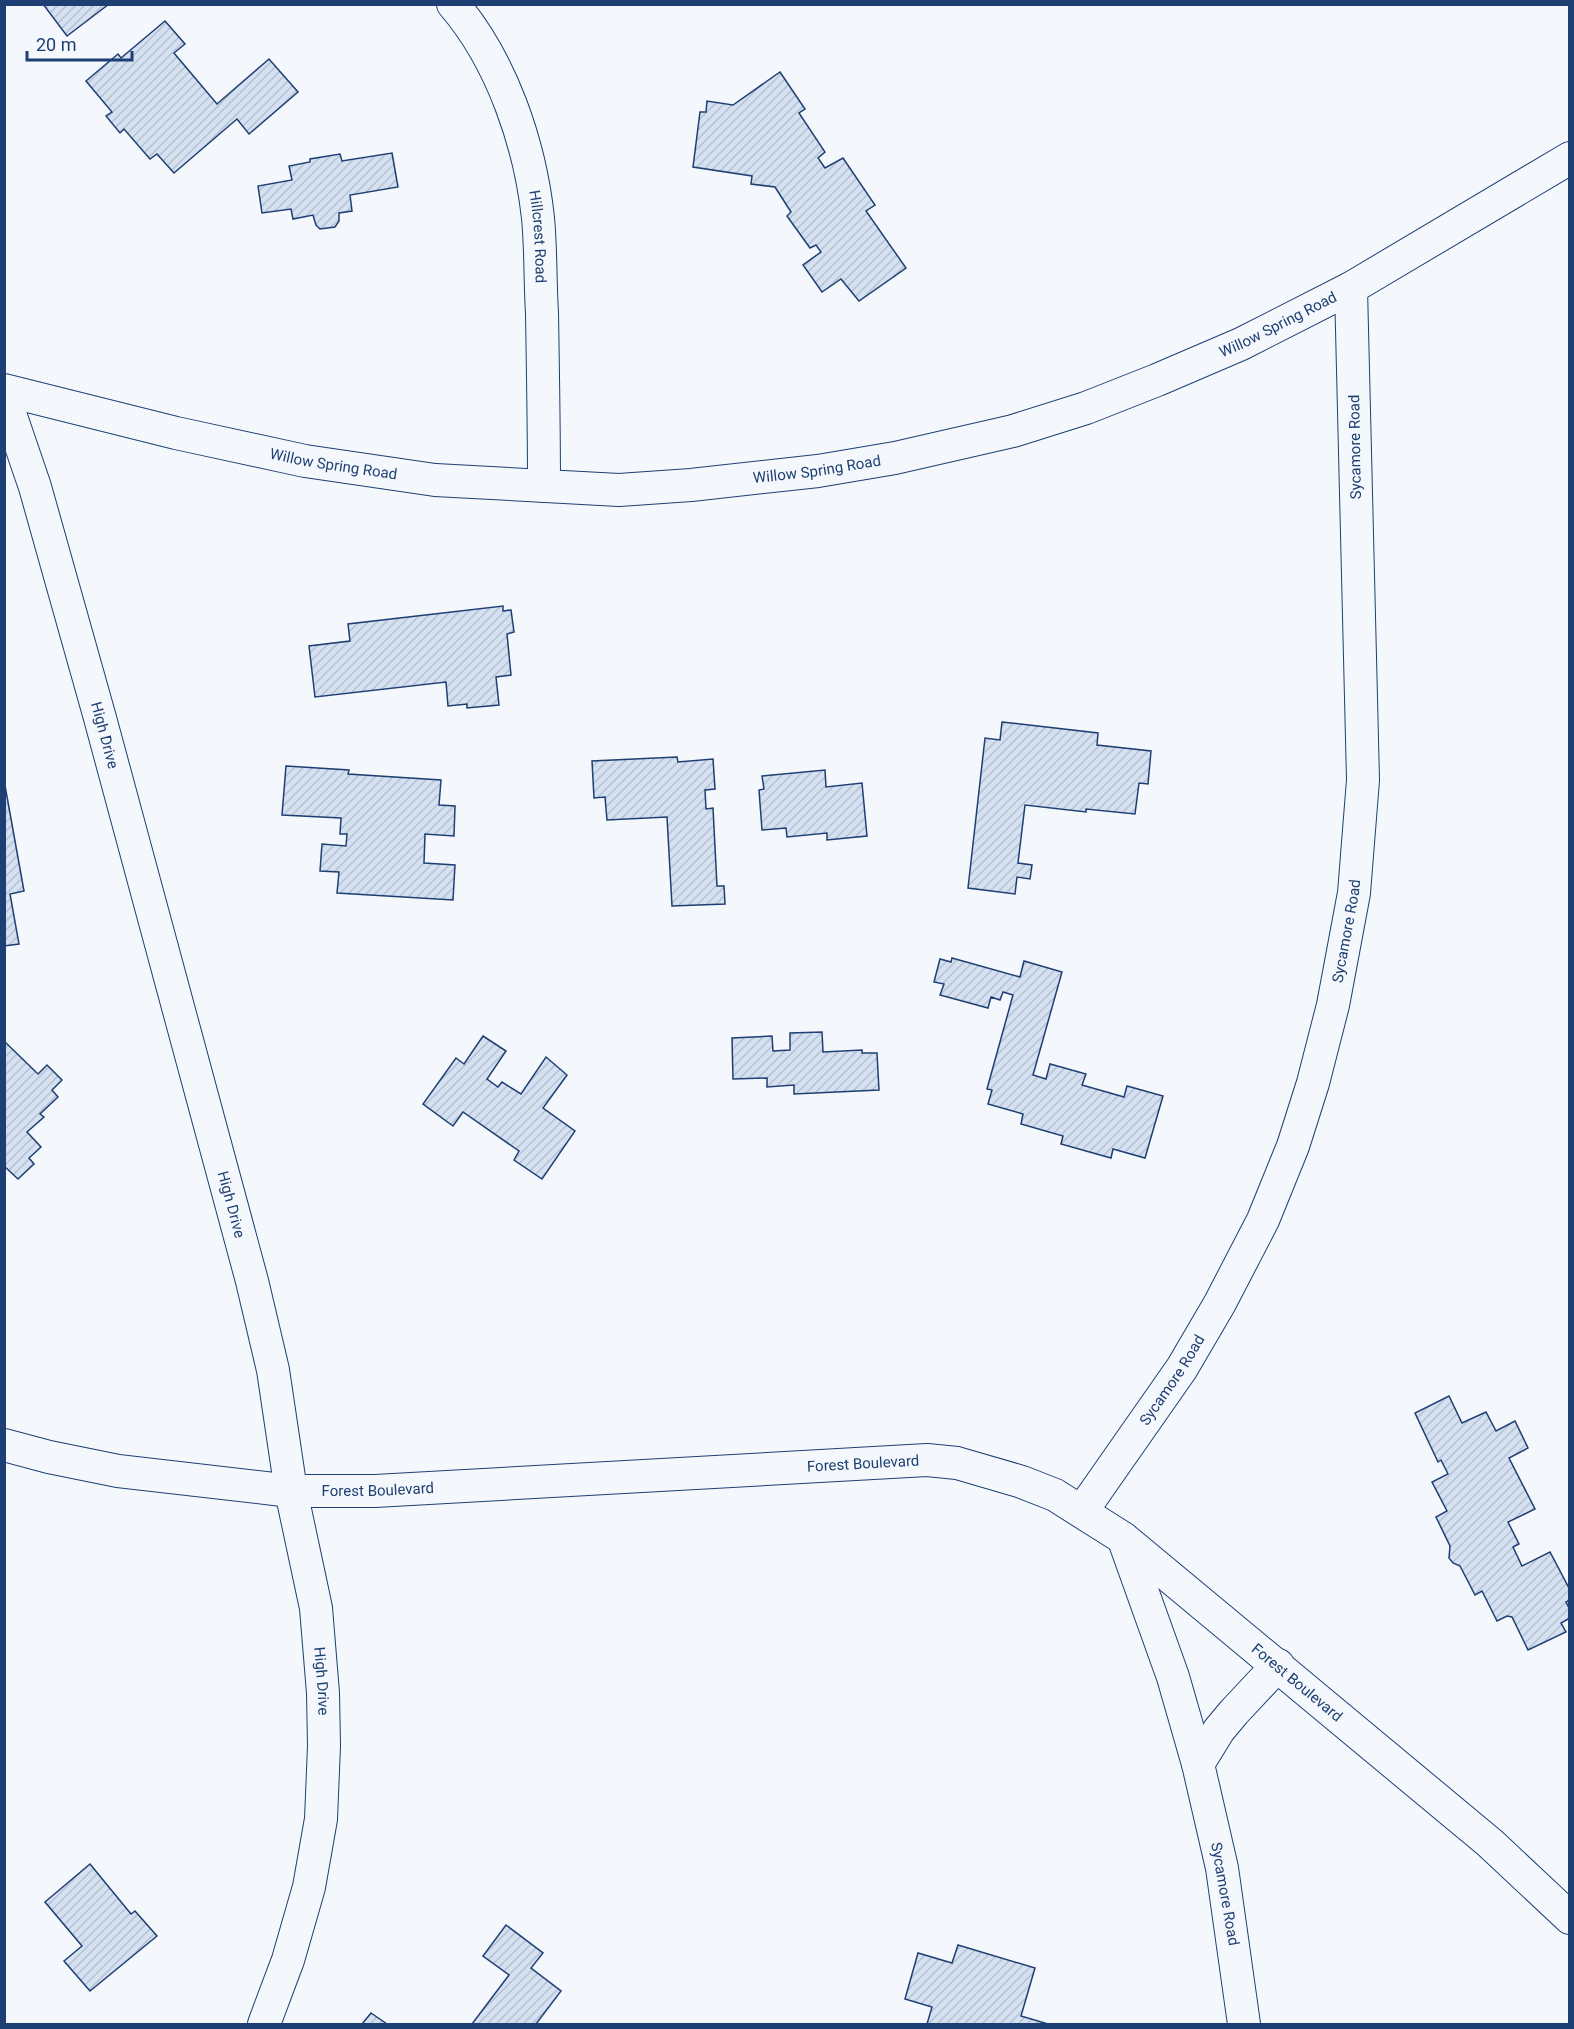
<svg xmlns="http://www.w3.org/2000/svg" width="1574" height="2029" font-family="Roboto,sans-serif">
  <defs>
    <pattern id="building-hatch" width="6" height="6" patternUnits="userSpaceOnUse" patternTransform="scale(1.5)"><rect width="6" height="6" fill="#d5e0f0"/><path d="M-1 1l2-2M0 6l6-6M5 7l2-2" fill="none" stroke="#b6c1d1"/></pattern>
  </defs>
  <rect width="100%" height="100%" fill="#f4f7fb"/>
  <g fill="url(#building-hatch)" stroke="#1d3f73" stroke-width="1.5">
    <path d="M43,4H109L67,36Z"/>
    <path d="M165,21L185,44L174,53L217,104L269,59L298,92L249,134L237,119L174,173L157,154L150,159L124,129L120,133L106,116L112,112L86,81L118,54L121,58Z"/>
    <path d="M780,72L805,109L799,113L825,152L818,158L825,168L843,158L875,205L866,211L906,268L859,301L841,279L822,292L803,265L821,252L816,245L810,248L787,216L791,212L775,187L751,184L752,176L693,167L700,112H706L707,101L733,105Z"/>
    <path d="M392,153L398,187L350,195L352,211L339,213V221L335,227L320,229L316,225L313,215L293,219L291,209L262,213L258,186L292,180L289,166L310,162V159L340,154L342,161Z"/>
    <path d="M503,606V611L511,610L514,632L507,634L511,675L496,677L499,705L467,708V704L448,706L446,682L315,697L309,646L350,641L348,624Z"/>
    <path d="M1002,722L1098,733L1097,745L1151,751L1148,784L1139,783L1135,814L1086,809V812L1025,805L1018,863L1032,865L1030,879L1017,877L1015,894L968,888L985,738L1000,740Z"/>
    <path d="M677,757L678,762L713,759L715,789L705,790L706,809L713,808L717,886H724L725,904L672,906L667,817L607,820L605,797L594,798L592,761Z"/>
    <path d="M286,766L349,770L348,774L441,780L439,805L455,806L454,836L425,834L424,863L455,865L453,900L337,893L339,872L320,871L322,844L346,846L347,834H340L341,818L282,815Z"/>
    <path d="M825,770L826,787L862,783L867,836L827,840V833L787,837L786,828L762,830L759,790L764,789L762,776Z"/>
    <path d="M4,780L24,891L10,894L19,944L4,946Z"/>
    <path d="M952,958L1020,977L1024,961L1062,972L1033,1075L1046,1079L1050,1064L1086,1074L1082,1085L1124,1097L1127,1086L1163,1096L1145,1158L1113,1149L1111,1158L1061,1144L1063,1136L1021,1124L1023,1114L988,1104L992,1090L987,1089L1013,995L1003,992L1000,1000L991,997L988,1008L940,995L944,984L934,982L940,959L951,962Z"/>
    <path d="M822,1032L823,1052L862,1050V1053H877L879,1090L794,1094V1085L767,1087V1078L733,1079L732,1038L772,1036L773,1051L790,1050V1033Z"/>
    <path d="M483,1036L506,1051L487,1079L498,1087L502,1082L521,1094L546,1057L567,1075L543,1108L575,1131L542,1179L514,1160L519,1151L463,1112L453,1126L423,1104L456,1058L464,1064Z"/>
    <path d="M4,1041L38,1074L47,1065L62,1080L52,1090L58,1097L40,1114L44,1117L27,1132L41,1147L29,1158L34,1164L18,1179L4,1166Z"/>
    <path d="M1449,1396L1462,1423L1486,1412L1496,1431L1515,1421L1528,1448L1509,1458L1535,1509L1508,1522L1519,1544L1513,1547L1522,1566L1550,1552L1570,1590V1600L1566,1602L1570,1610V1618L1561,1623L1566,1632L1528,1650L1512,1617L1507,1616L1497,1621L1482,1591L1475,1595L1460,1566L1453,1563L1449,1558L1450,1546L1436,1517L1447,1511L1432,1482L1448,1474L1441,1460L1438,1462L1415,1413Z"/>
    <path d="M90,1864L131,1914L135,1911L157,1936L90,1991L64,1961L82,1946L45,1902Z"/>
    <path d="M506,1925L543,1953L531,1968L561,1991L536,2024H472L509,1975L483,1956Z"/>
    <path d="M958,1945L1035,1968L1021,2016L1048,2024H927L932,2007L905,1999L918,1953L952,1963Z"/>
    <path d="M371,2013L387,2024H362Z"/>
  </g>
  <g fill="none" stroke-linecap="round" stroke-linejoin="round">
    <defs>
      <g id="street">
        <path id="s1" d="M453,4C502,61 530,144 538,218C541,249 540,281 542,313C543,371 544,429 544,486"/>
        <path id="s2" d="M4,390L176,433L305,461L435,480L619,490L691,485L818,471L895,458L1013,431L1086,408L1157,380L1241,344L1351,288L1570,158"/>
        <path id="s3" d="M4,396L35,487L100,718L252,1281L273,1370L291,1491L316,1608L323,1693L324,1746L321,1819L309,1887L288,1960L264,2024"/>
        <path id="s4" d="M4,1445L49,1457L118,1471L291,1491H375L927,1460L957,1463L1022,1482L1055,1495L1123,1538L1490,1843L1570,1918"/>
        <path id="s5" d="M1082,1511L1182,1368L1220,1303L1263,1220L1293,1146L1313,1083L1333,1005L1354,893L1363,780L1351,288"/>
        <path d="M1124,1540L1173,1677L1198,1764"/>
        <path d="M1244,2024L1222,1868L1198,1764L1219,1730L1234,1712L1278,1665"/>
      </g>
    </defs>
    <use href="#street" stroke="#1d3f73" stroke-width="34"/>
    <use href="#street" stroke="#f4f7fb" stroke-width="32"/>
  </g>
  <g text-anchor="middle" dominant-baseline="central" stroke-width="4.5" stroke-linejoin="round" paint-order="stroke">
    <g font-size="15" fill="#1d3f73" stroke="#f4f7fb">
      <text stroke="none"><textPath href="#s1" startOffset="252">Hillcrest Road</textPath></text>
      <text stroke="none"><textPath href="#s2" startOffset="1310">Willow Spring Road</textPath></text>
      <text transform="translate(1355 447) rotate(-91)">Sycamore Road</text>
      <text stroke="none"><textPath href="#s2" startOffset="338">Willow Spring Road</textPath></text>
      <text stroke="none"><textPath href="#s2" startOffset="824">Willow Spring Road</textPath></text>
      <text stroke="none"><textPath href="#s3" startOffset="354">High Drive</textPath></text>
      <text stroke="none"><textPath href="#s5" startOffset="645">Sycamore Road</textPath></text>
      <text stroke="none"><textPath href="#s3" startOffset="840">High Drive</textPath></text>
      <text stroke="none"><textPath href="#s5" startOffset="159">Sycamore Road</textPath></text>
      <text stroke="none"><textPath href="#s4" startOffset="864">Forest Boulevard</textPath></text>
      <text stroke="none"><textPath href="#s4" startOffset="378">Forest Boulevard</textPath></text>
      <text stroke="none"><textPath href="#s3" startOffset="1326">High Drive</textPath></text>
      <text stroke="none"><textPath href="#s4" startOffset="1368">Forest Boulevard</textPath></text>
      <text transform="translate(1225 1894) rotate(80)">Sycamore Road</text>
    </g>
  </g>
  <rect width="1574" height="2029" fill="none" stroke="#1d3f73" stroke-width="12"/>
  <path d="M27 51v9h105v-9" fill="none" stroke="#1d3f73" stroke-width="3"/>
  <text x="36" y="51" font-size="18" fill="#1d3f73" stroke="#f4f7fb" stroke-width="4.5" paint-order="stroke">20 m</text>
</svg>
